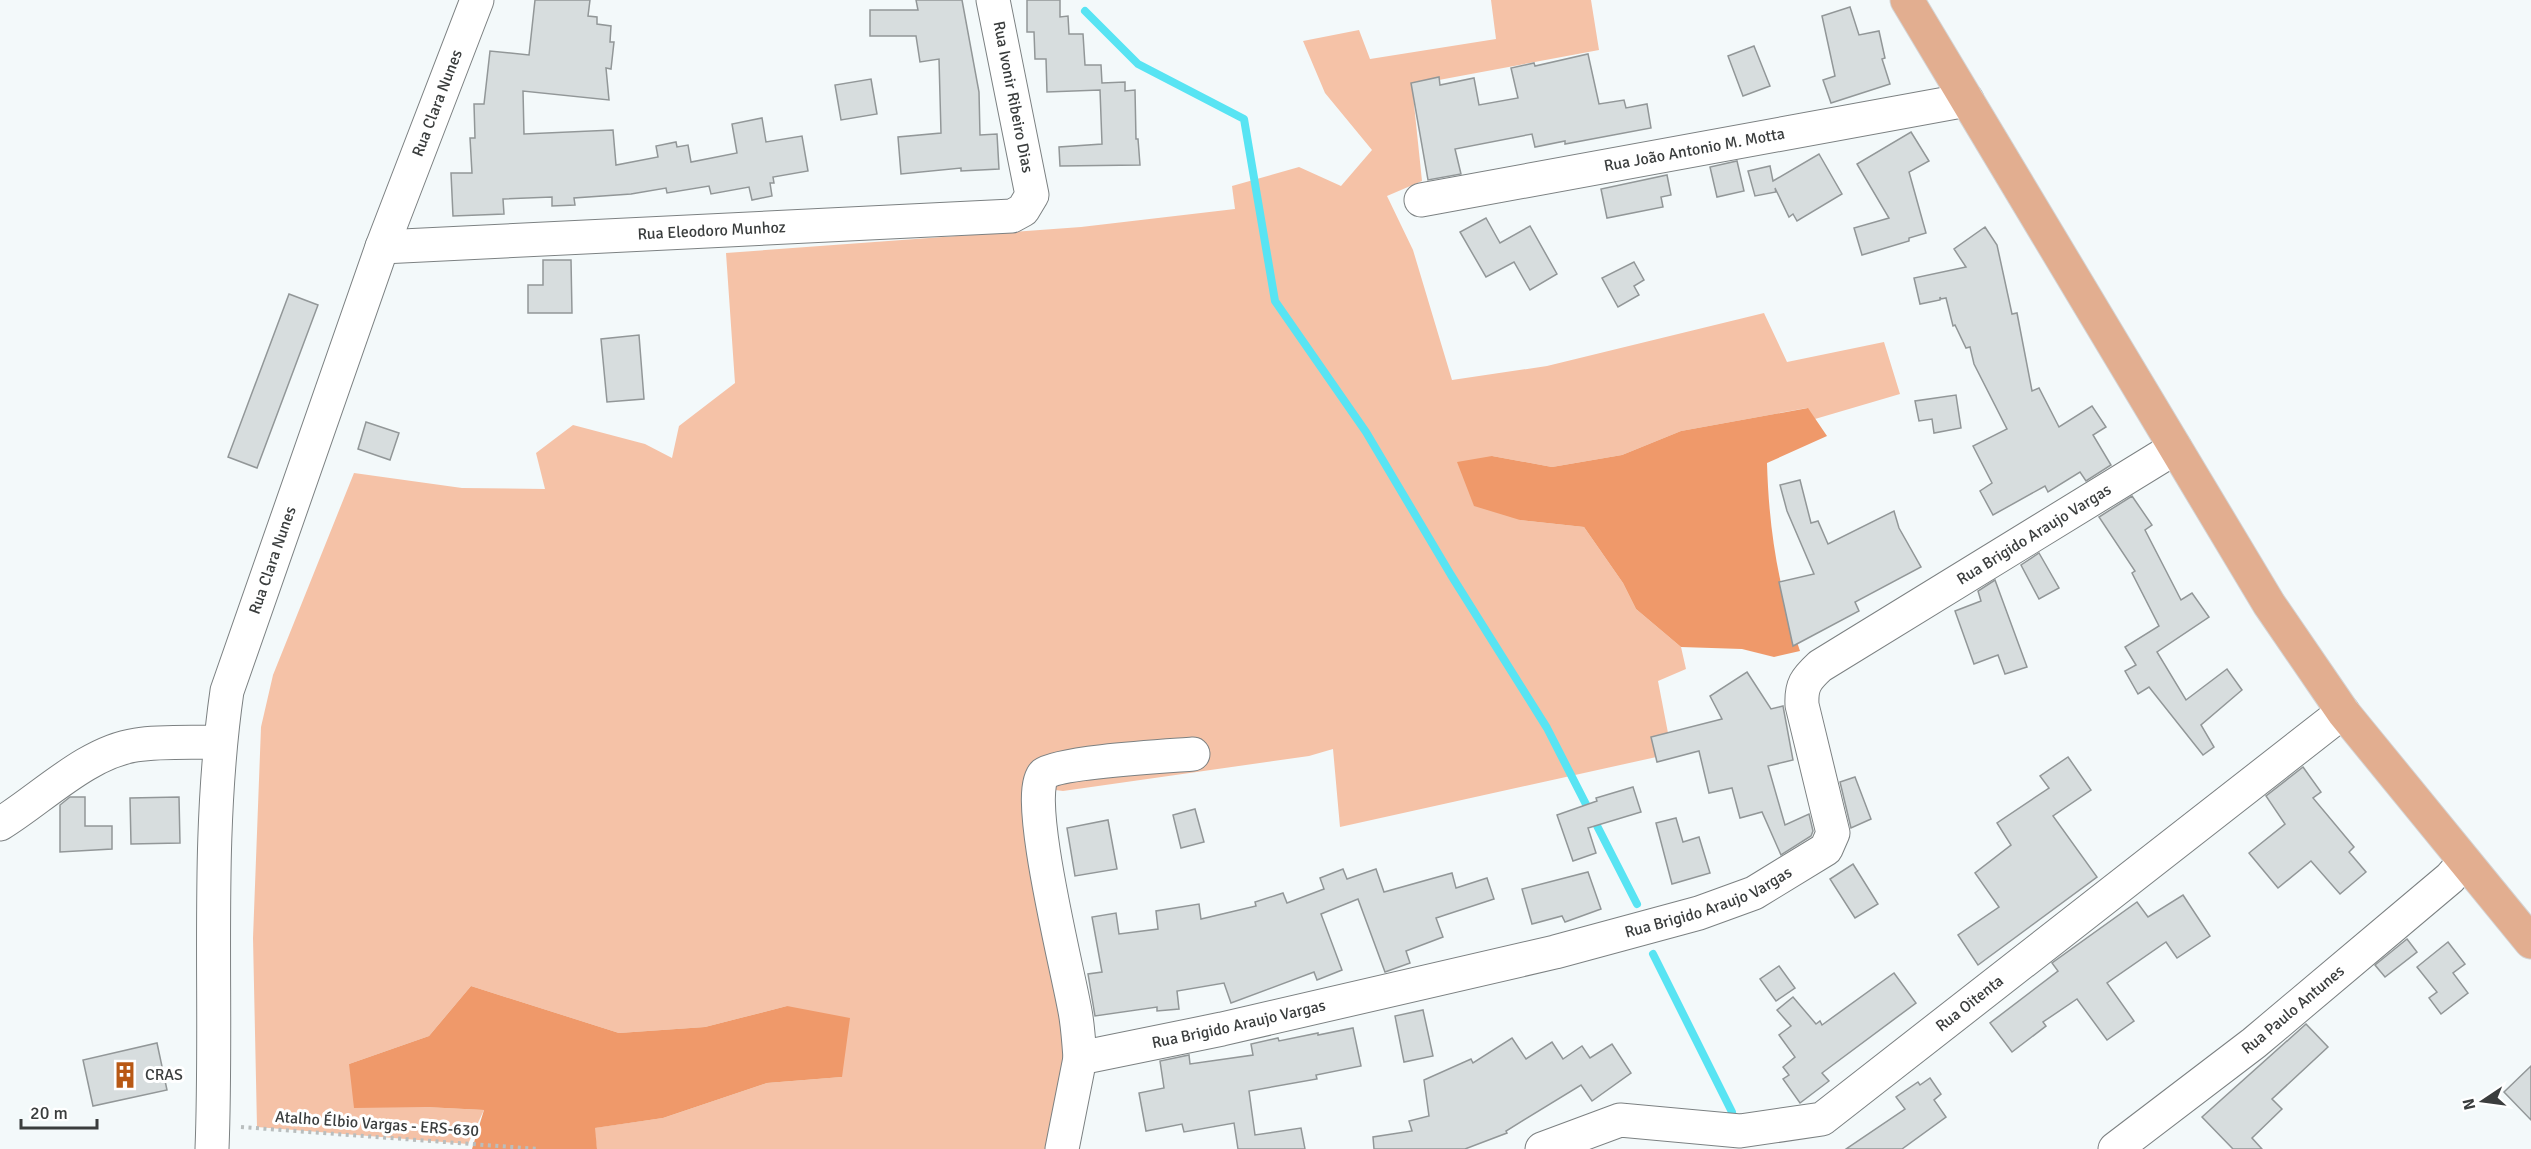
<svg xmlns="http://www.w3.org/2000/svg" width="2531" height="1149" font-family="Signika,sans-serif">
  <rect width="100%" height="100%" fill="#f3f9fa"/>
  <path fill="#f5c2a7" d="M1491,0H1591L1599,50L1412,85L1422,181L1387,196L1413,250L1452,380L1547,366L1764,313L1787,362L1884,342L1900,394L1815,419L1807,408L1681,431L1622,455L1552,467L1492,456L1520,520L1584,527L1623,583L1636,609L1681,647L1686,669L1658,681L1668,733L1670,754L1340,827L1333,749L1309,756L1063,791L1032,787L1069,1014L1062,1149H597L594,1128L663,1118L767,1083L842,1077L787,1006L705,1027L619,1033L471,986L429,1036L349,1064L425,1107L484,1110L468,1144L257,1127L253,938L261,727L273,675L354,473L462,488L545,489L536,453L573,425L645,444L672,458L679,426L735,383L726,253L1081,227L1235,209L1232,186L1299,167L1341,186L1372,150L1325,93L1303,41L1359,30L1370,59L1496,39Z"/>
  <g fill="#ef996a">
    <path d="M1808,408L1827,436L1767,463C1769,531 1778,586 1800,651L1774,657L1742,649L1681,647L1636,609L1623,583L1584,527L1520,520L1474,506L1457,462L1492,456L1552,467L1622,455L1681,431Z"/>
    <path d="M471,986L619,1033L705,1027L787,1006L850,1018L842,1077L767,1083L663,1118L595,1128L597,1149H472L484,1110L425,1107L354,1108L349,1064L429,1036Z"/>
  </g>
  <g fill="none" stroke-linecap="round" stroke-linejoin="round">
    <g stroke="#58e4f3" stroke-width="8">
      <path d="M1085,11L1138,64L1244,119L1275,301L1366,432L1451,575L1547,728L1637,904"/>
      <path d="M1653,954L1732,1112"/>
    </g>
  </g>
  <g fill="#d7ddde" stroke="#929798" stroke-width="1.5">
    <path d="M535,0H590L588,16L597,17V24L611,26L610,42H614L611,69L606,68L609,100L523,91L524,134L613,130L616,165L658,157L656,146L676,142L677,147L688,145L691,162L737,153L732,124L762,118L766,142L802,136L808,171L773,177L774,183H770L772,196L752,200L749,187L711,194L709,186L667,193L666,188L631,194L574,198L575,205L552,206V197L503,199L504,214L453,216L451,173H472L470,138H475L474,104H484L490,51L529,55Z"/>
    <path d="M916,0H962L979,92L980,135L997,134L999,169L961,171V168L901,174L898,137L941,133L939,59L920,62L916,36H870V10H918Z"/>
    <path d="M1027,0H1060V17L1068,16L1069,34H1083L1085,65H1101L1102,83L1125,82V91L1135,90L1136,139H1138L1140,165L1060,166L1059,147L1102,144L1100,90L1047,92L1046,59H1035L1034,32H1027Z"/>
    <path d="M1850,7L1859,35L1879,31L1885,58L1882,59L1890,84L1831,103L1823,80L1835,76L1822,16Z"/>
    <path d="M1754,46L1770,86L1743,96L1728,56Z"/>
    <path d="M1588,54L1599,104L1624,100L1626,108L1647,104L1651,128L1565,144V141L1535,147L1532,134L1455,149L1461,174L1428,180L1411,83L1439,77L1440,85L1474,78L1479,105L1518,98L1511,68L1534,63L1535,66Z"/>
    <path d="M871,79L877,114L841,120L835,85Z"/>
    <path d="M1911,132L1929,161L1909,172L1926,233L1909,238V241L1862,255L1854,228L1889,218L1857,164Z"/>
    <path d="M1819,154L1842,194L1797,221L1793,214L1789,217L1775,188L1776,192L1755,196L1748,171L1770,166L1773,181Z"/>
    <path d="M1737,161L1744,191L1717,197L1710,167Z"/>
    <path d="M1667,175L1671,195L1661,197L1663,207L1607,218L1601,189Z"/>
    <path d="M1486,218L1500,243L1530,226L1557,274L1530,290L1514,262L1486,277L1460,232Z"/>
    <path d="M1985,227L1997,245L2012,314L2017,313L2032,391L2039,388L2059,427L2092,406L2106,427L2093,435L2111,465L2086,481L2080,472L2048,492L2045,486L1993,515L1980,491L1992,483L1973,446L2007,429L1974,364L1970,347L1966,348L1955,325L1953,326L1946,298L1941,299L1940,297V300L1920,304L1914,278L1966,267L1954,249Z"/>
    <path d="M543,260H571L572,313H528V285H543Z"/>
    <path d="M1634,262L1644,280L1634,286L1639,295L1618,307L1602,278Z"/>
    <path d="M289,294L318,305L257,468L228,457Z"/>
    <path d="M639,335L644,399L607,402L601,339Z"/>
    <path d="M1956,395L1961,428L1934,433L1932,419L1919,421L1915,401Z"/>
    <path d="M366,422L399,433L390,460L358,449Z"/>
    <path d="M1800,480L1811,523L1818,521L1828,544L1894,511L1899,528L1921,567L1855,602L1859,611L1793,646L1779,582L1814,574L1787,511L1780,485Z"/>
    <path d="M2132,496L2152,525L2145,530L2181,600L2192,593L2209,617L2157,652L2186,700L2227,669L2242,690L2201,725L2214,747L2203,755L2149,687L2138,694L2125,671L2136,665L2125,647L2159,626L2132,573L2135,571L2099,517Z"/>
    <path d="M2039,553L2059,588L2039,599L2021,565Z"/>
    <path d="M1995,580L2027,667L2005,674L1998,655L1974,664L1955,611L1981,601L1978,591Z"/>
    <path d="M1747,672L1771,709L1783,706L1793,760L1768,766L1785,825L1809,814L1813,831L1811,836L1781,855L1762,812L1740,818L1732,788L1709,793L1699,751L1657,762L1651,737L1722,719L1710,696Z"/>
    <path d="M2068,757L2091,790L2053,816L2097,877L1978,965L1958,935L1999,907L1975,873L2011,845L1997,823L2049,788L2040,776Z"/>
    <path d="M2303,767L2321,792L2313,798L2354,847L2349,852L2366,872L2340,894L2311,861L2278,888L2249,853L2285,824L2266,796Z"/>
    <path d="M1855,777L1871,819L1851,828L1840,782Z"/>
    <path d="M1633,787L1641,812L1588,828L1596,853L1573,861L1557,815L1597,801L1596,798Z"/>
    <path d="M70,797H85V826H112V849L60,852V805Z"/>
    <path d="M179,797L180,843L131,844L130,798Z"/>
    <path d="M1195,809L1204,842L1181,848L1173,815Z"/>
    <path d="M1676,818L1683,842L1699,837L1710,873L1672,884L1656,823Z"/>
    <path d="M1108,820L1117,869L1075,876L1067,828Z"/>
    <path d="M1853,864L1878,904L1855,918L1830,879Z"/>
    <path d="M1343,869L1347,879L1376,869L1384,892L1452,873L1456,888L1487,878L1494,899L1436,918L1443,937L1406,951L1410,963L1385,972L1358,899L1321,914L1342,970L1317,980L1314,972L1231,1003L1224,983L1177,991L1179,1009L1157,1011V1007L1095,1016L1088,974L1102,972L1092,917L1116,913L1119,934L1158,929L1156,911L1199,904L1201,919L1256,906L1255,902L1283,893L1287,903L1324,889L1320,878Z"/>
    <path d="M1588,872L1601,909L1565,922L1562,916L1532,924L1522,889Z"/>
    <path d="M2183,895L2210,936L2177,958L2166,942L2107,983L2134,1021L2107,1040L2077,999L2043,1022L2046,1026L2012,1052L1990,1023L2058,971L2052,963L2137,902L2148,917Z"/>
    <path d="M2407,939L2417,952L2385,977L2375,965Z"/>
    <path d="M2448,942L2465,964L2453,973L2468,993L2441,1014L2429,998L2437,992L2417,967Z"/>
    <path d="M1779,966L1795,988L1776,1001L1760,979Z"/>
    <path d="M1894,973L1916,1003L1822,1073L1829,1081L1800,1103L1783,1079L1789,1075L1783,1067L1795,1057L1779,1035L1791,1026L1777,1010L1793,997L1816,1024L1820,1021L1822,1025Z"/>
    <path d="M1423,1010L1433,1056L1404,1062L1395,1016Z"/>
    <path d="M2306,1024L2328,1047L2272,1099L2282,1109L2252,1138L2262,1149H2233L2202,1117Z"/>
    <path d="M1353,1028L1361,1066L1316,1075L1317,1079L1249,1091L1255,1135L1301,1128L1305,1149H1238L1234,1123L1184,1132L1182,1124L1146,1131L1139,1093L1164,1088L1160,1061L1189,1055L1190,1064L1253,1055L1251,1044L1278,1038L1279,1041L1318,1033V1035Z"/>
    <path d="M1512,1038L1526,1059L1552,1042L1563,1059L1582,1046L1590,1058L1612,1044L1631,1073L1592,1101L1581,1085L1506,1131L1507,1133L1465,1149H1374L1373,1137L1412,1131L1409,1121L1429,1116L1424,1080L1471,1059L1473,1063Z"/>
    <path d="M157,1043L167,1090L93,1106L83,1060Z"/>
    <path d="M2531,1066V1120L2504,1092Z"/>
    <path d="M1930,1078L1941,1094L1934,1100L1946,1117L1902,1149H1846L1905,1109L1896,1097L1918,1082L1920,1085Z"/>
  </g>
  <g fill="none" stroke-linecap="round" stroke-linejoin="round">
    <defs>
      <g id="minor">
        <path id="s1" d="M1421,200L1967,100"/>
        <path id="s2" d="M382,247L1012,216L1023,210L1032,195L993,0"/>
        <path d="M0,824C41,799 87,752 136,745C163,741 192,743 220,742"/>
        <path d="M1080,1058C1079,1044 1078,1030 1076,1017C1071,982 1022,793 1044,774C1059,762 1168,756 1193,754"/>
        <path id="s3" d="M212,1149C218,996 205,843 227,691L382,247L477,0"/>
        <path id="s4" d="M1062,1149L1080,1058L1222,1029L1555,952L1699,913L1754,893L1826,849L1833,833L1802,705C1801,685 1806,679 1820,666L2175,448"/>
        <path id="s5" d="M1542,1149L1620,1120L1740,1131L1822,1119L2343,712"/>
        <path id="s6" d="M2115,1149L2254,1043L2450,878L2464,862"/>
      </g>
      <path id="major" d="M1907,0L2269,604L2343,712L2531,942"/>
    </defs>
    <use href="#minor" stroke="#7c8182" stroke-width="35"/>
    <use href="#major" stroke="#d4d4d4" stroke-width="35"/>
    <path stroke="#b9bebe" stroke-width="4" stroke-dasharray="3 4.5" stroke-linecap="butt" d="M241,1127L539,1149"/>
    <use href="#minor" stroke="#fff" stroke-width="33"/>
    <use href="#major" stroke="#e2ae90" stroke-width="33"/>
  </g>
  <defs>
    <symbol id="building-bare" viewBox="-9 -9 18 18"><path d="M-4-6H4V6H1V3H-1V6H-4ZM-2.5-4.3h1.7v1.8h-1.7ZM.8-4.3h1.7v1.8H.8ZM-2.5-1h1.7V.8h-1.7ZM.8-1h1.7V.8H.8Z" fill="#b85814" stroke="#fff" stroke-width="2.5" paint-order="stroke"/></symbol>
  </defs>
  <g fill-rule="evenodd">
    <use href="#building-bare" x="106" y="1056" width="38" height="38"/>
  </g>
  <g text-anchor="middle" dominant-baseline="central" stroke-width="6" stroke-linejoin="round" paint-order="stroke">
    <g font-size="16" fill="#3a3d3d" stroke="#fff">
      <text transform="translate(1013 97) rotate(79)">Rua Ivonir Ribeiro Dias</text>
      <text stroke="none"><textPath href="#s3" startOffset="1083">Rua Clara Nunes</textPath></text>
      <text stroke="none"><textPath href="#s1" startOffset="278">Rua João Antonio M. Motta</textPath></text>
      <text stroke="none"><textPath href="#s2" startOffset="330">Rua Eleodoro Munhoz</textPath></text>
      <text stroke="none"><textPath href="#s4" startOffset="1317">Rua Brigido Araujo Vargas</textPath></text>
      <text stroke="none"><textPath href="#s3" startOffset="597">Rua Clara Nunes</textPath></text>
      <text stroke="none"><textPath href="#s4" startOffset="741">Rua Brigido Araujo Vargas</textPath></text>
      <text stroke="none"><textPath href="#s5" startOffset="474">Rua Oitenta</textPath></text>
      <text stroke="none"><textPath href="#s6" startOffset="226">Rua Paulo Antunes</textPath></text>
      <text stroke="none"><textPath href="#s4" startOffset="255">Rua Brigido Araujo Vargas</textPath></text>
      <text transform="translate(377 1124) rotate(4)">Atalho Élbio Vargas - ERS-630</text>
    </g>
    <g font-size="16" fill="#3a3d3d" stroke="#fff" text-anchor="start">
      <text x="145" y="1075">CRAS</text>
    </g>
  </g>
  <g transform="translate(2483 1101) rotate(257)" stroke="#ffffff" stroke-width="4.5" paint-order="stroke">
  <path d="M0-4.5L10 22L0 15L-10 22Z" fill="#3a3d3d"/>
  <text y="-9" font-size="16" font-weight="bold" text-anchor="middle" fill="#3a3d3d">N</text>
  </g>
  <path d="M21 1119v9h76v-9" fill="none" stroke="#3a3d3d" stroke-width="3"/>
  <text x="30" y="1119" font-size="18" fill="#3a3d3d" stroke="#ffffff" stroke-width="4.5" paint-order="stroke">20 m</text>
</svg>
